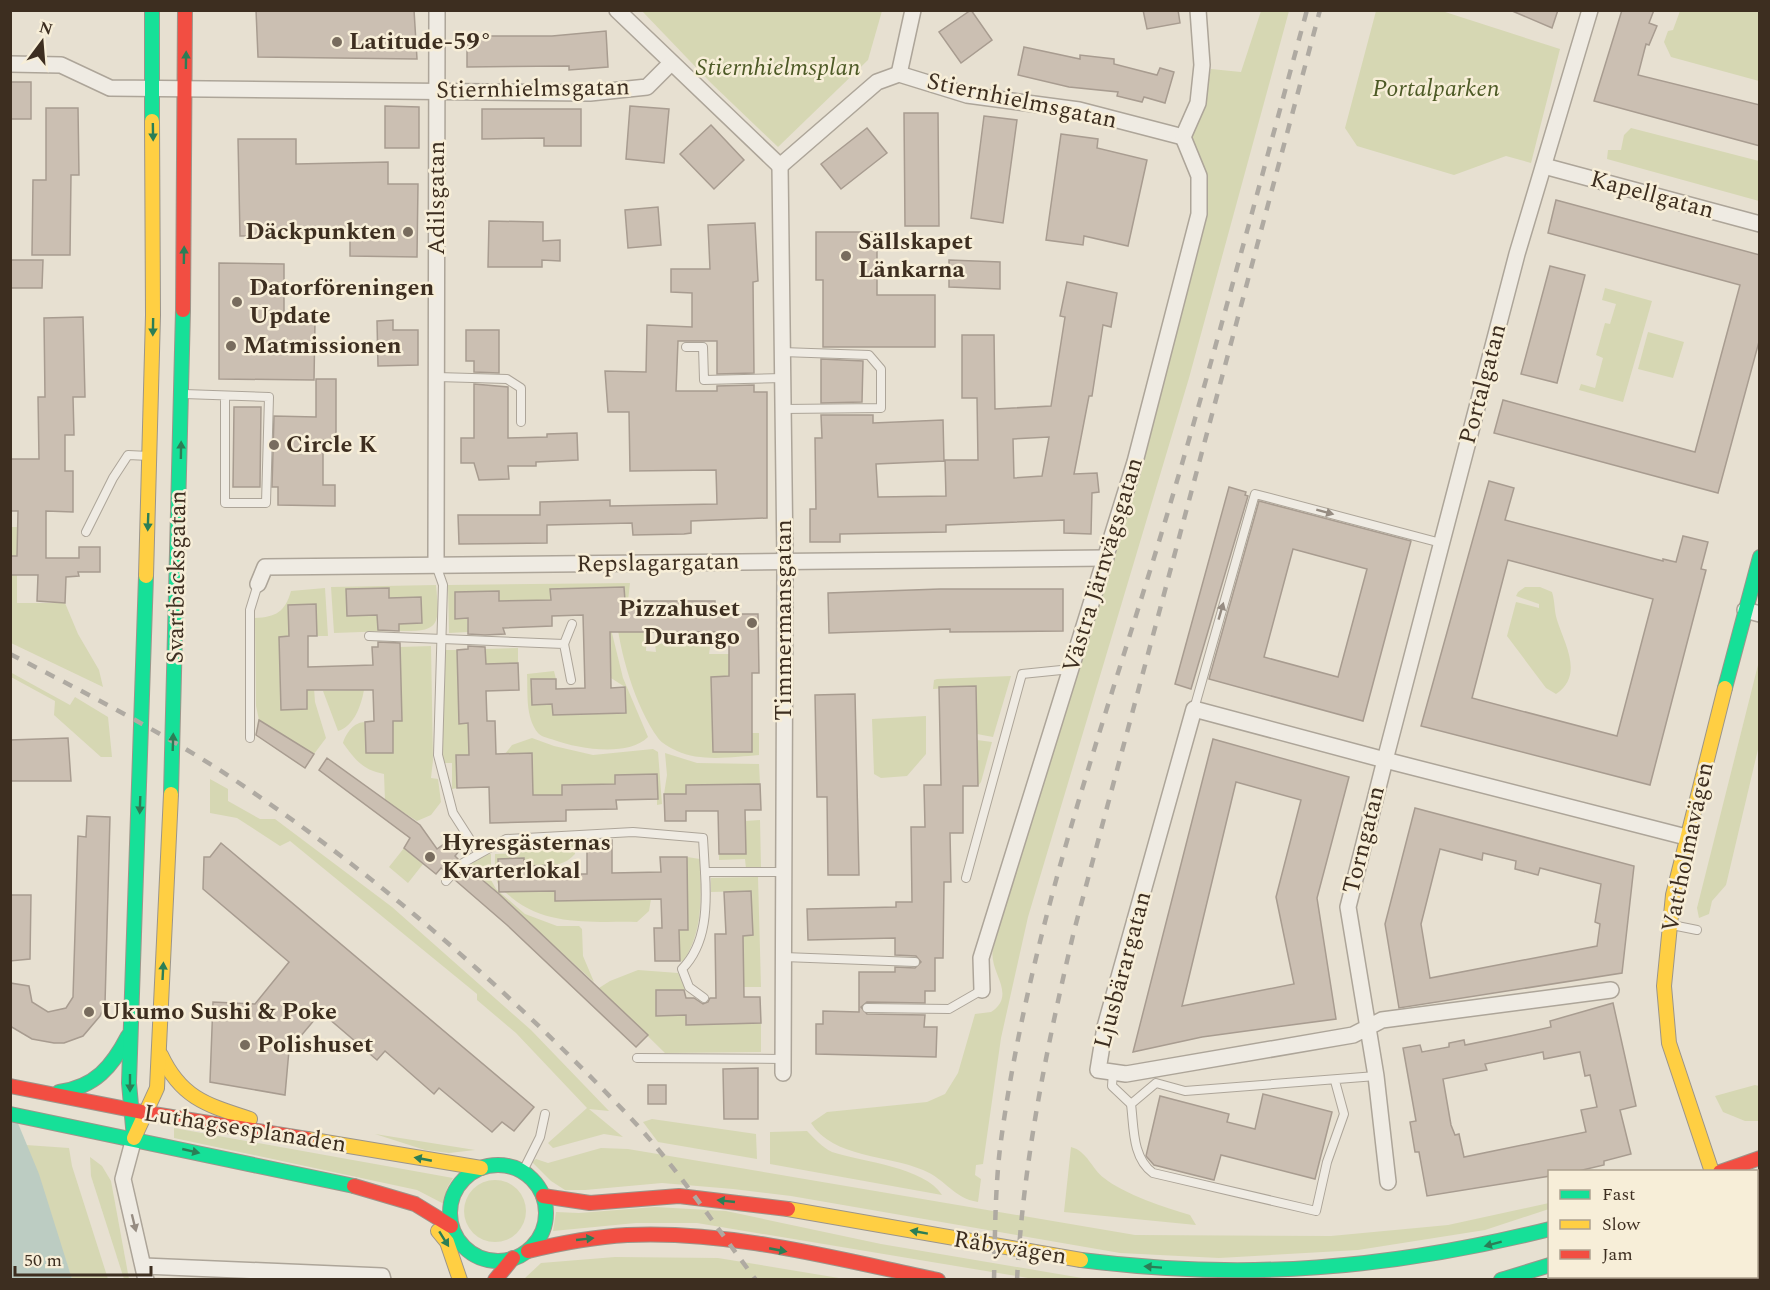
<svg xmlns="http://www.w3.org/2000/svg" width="1770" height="1290" font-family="Spectral,serif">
  <rect width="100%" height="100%" fill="#e7e0d1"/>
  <g fill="#d6d7b3">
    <path d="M642,11H882L868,60L778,147L711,83Z"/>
    <path d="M1261,11H1289L1189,378L1028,917L1001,1038L983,1164L976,1165L975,1175L981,1179L978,1202C953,1198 947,1180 923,1170C888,1155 833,1158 811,1123L827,1112L927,1102L945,1094L958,1073L975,1014L991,1012C1018,994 988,972 993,949L1109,556L1204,197L1191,143L1211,69L1241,72Z"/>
    <path d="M1376,11H1442L1560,49L1531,163L1506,156L1454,175L1357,146L1345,128Z"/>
    <path d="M1680,11H1759V81L1671,57L1664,42L1668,31L1673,30Z"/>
    <path d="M1631,128L1759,161V201L1607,159L1608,150H1621L1624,135Z"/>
    <path d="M1605,288L1652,301L1623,402L1579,390L1581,384L1595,388L1603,358L1596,355L1605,323L1610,324L1616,304L1602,300Z"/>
    <path d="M1648,332L1684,342L1673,378L1638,369Z"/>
    <path d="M10,527H17V603H65L78,634L99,670L103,687L11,643Z"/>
    <path d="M630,583L628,601L631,632H647L646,651L656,652L655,644L711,641L709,654H729V673L752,676L711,677L713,752H752V733H759V755C734,757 700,762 677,751C671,748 661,743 658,738C635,706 619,651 616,613L625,612L624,587L551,589V600L499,601L498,591L455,592V618H467L468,632L449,633L448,585Z"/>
    <path d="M436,585C440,627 440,632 396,631V624L422,623L421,597L389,598V588L347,616L390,615V631L334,633L331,587Z"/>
    <path d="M1525,587H1540L1552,592C1555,601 1554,611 1557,620C1565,645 1584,675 1556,694L1546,688L1507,636L1516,602L1539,608V604L1516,596L1518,592Z"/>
    <path d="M325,588L328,636H317L288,605L289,636L279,637L281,710L307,709V688H314L315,702L326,738L314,754L259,720L256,706L255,618C276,617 285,612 291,591Z"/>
    <path d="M610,625L623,678L648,737C628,757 579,749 554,740C549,738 541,737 538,733C525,717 528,692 527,674L554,671L556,679L532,705L552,704L553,715L626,713L625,687L611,678Z"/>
    <path d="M431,646L433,760L431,778L438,779L441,802L431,815L417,821L385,801L384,774C363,770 355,760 343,743C346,733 354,722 365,722L366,753L393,752V721L400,647Z"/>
    <path d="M518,648V663H495L486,669L485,649Z"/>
    <path d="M442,650H457L459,723H468L469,755H457V788L452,789V763H443Z"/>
    <path d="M1759,661V745L1726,885L1712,901L1709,914L1699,918L1697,908Z"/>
    <path d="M10,672L70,705L75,697L108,717L112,757H101L54,715L55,701L11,677Z"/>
    <path d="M1011,676L993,737L977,734L976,686L933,689L934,680L937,679Z"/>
    <path d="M364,690C361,706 354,726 338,731L323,691Z"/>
    <path d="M926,716V754L907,776L881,778L874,774L872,719Z"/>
    <path d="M532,738L554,746L593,755L653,749L658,752L662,804L657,805V774L615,775V784L562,785V797L555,795L533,796L532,753L505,754L512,745Z"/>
    <path d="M977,740L992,742L981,782L978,786Z"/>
    <path d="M665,753L697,763L759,764L760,784L686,785V794H664L667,775Z"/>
    <path d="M210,779L228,789V801L260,819H275L392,907L531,1030L609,1111L589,1109L623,1137L604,1134L553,1148L548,1143L587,1108L516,1033L477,1000V994L290,841L280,846L237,818L210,813Z"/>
    <path d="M760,820L761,867L746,869L745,859L719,860V854L745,853V821Z"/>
    <path d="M574,843L575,854C562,869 542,866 524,866V858L498,859L499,875H525V892L555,891L556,901L651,899L649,911L637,922C594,921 548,927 512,898C508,894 502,891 499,886C494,876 495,865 495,854L519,853L526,844Z"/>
    <path d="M404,848L423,864L408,883L389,867Z"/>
    <path d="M491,854V880L496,889L525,914L557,926H579L582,929L583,956L594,982L466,866L482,855Z"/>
    <path d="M687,857L700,859C701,895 704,930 683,962L680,961L679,930H688Z"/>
    <path d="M758,877L761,987H744L743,936L753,935L751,891L711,892V878Z"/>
    <path d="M638,970L678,973L686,990H656V1016L686,1015V1025L761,1023V1052L665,1053L599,988L610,981Z"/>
    <path d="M1755,1085L1759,1086V1121H1745L1723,1112L1715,1096Z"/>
    <path d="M652,1119L756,1134L757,1159L658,1142L643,1122Z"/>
    <path d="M174,1128L453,1178L447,1188L444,1204L417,1190L174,1138Z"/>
    <path d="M807,1131C814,1138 823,1148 832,1152C862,1162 925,1167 942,1195L770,1164V1132Z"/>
    <path d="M375,1134L475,1150L449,1153L425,1150Z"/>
    <path d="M26,1145L69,1148L72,1166L108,1279H72Z"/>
    <path d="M1071,1147C1087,1151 1092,1169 1104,1178C1124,1194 1166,1208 1190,1215L1196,1225L1064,1212Z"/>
    <path d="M601,1148L628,1149L1135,1235L1331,1236L1448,1225L1549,1203V1209L1485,1230L1358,1250L1219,1258L1120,1253L791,1196L733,1189L662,1183L585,1190H565L551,1181L532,1162L536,1159L548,1163Z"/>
    <path d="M90,1157L102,1166L111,1181L129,1279H124L91,1176Z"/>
    <circle cx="495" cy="1211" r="31"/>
    <path d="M655,1207L726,1211L881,1244L1088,1279H1034L697,1223H636L553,1231L556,1212L579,1213Z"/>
    <path d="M615,1257L718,1258L845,1279H524L541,1263Z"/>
  </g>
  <path fill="#bcccc2" d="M10,1104L39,1174L72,1279H11Z"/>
  <g fill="#cbbfb2" stroke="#a89c90" stroke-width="1.5" fill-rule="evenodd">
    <path d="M256,10H414L417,59L258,57Z"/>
    <path d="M971,10L992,40L961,63L939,32Z"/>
    <path d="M1143,10H1178L1180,23L1147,29Z"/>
    <path d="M1510,10H1558L1552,28Z"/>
    <path d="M1622,10H1654L1649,23L1657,26L1649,45L1646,44L1638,75L1760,105V146L1594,101Z"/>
    <path d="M606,31L608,67L569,70V66L467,67V36H552Z"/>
    <path d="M1024,47L1080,59V55L1114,59V64L1157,75L1160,68L1174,72L1165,103L1144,97L1142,102L1117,96L1118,92L1069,87L1018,75Z"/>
    <rect x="10" y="82" width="21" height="37"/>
    <path d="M385,106L419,107V148H385Z"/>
    <path d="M630,106L669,109L664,163L626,159Z"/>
    <path d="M46,108H78L79,175H71L70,255H32L33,180H46Z"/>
    <path d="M482,109H581V146H544V138L482,139Z"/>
    <path d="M904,113H938L939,226H905Z"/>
    <path d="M984,116L1017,120L1003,223L971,218Z"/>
    <path d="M711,125L744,160L714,189L680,154Z"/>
    <path d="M867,128L887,153L841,189L821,164Z"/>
    <path d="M1061,134L1098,139L1097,148L1147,160L1128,246L1084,236L1083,245L1046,240Z"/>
    <path d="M238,139H296V164L388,162V184H418L417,257L350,256V234L240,236Z"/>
    <path d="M1556,200L1760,255V338L1718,493L1494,433L1503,400L1695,452L1740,285L1548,233Z"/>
    <path d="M658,207L661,245L628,248L625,210Z"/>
    <path d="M489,221L543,222V241L560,240V261L542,260V267H488Z"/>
    <path d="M755,223L758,281L753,282L754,373L717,374V341H678L676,391H717V386L754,385V392H767V518L691,521V533L684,534L633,535L632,523L547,525V543L459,544L458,515H540V502L610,500V506L717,504L716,470L630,471L629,412H608L605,371L646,372L647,325L692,327V293L671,292V269H710L708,225Z"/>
    <path d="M816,232H877V295H935V347H823V280H816Z"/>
    <path d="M10,260H43L42,288H10Z"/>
    <path d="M949,260L1000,262V289L949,287Z"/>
    <path d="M219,263L284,264V320L315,321L314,380L219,379Z"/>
    <path d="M1550,266L1585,275L1557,383L1521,374Z"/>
    <path d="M1067,282L1117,293L1111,327L1103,325L1092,396H1089L1074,474L1097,473L1099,492L1092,493L1091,534L1064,533V520L946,525V532L840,534V542H810V509H816L815,438H822L821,415H873V423L943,420L944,461L876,464L878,497L946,496L945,460H978L977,398H962V335H994L995,409L1051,406L1065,317L1060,316ZM1049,437L1042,476L1014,478L1013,439Z"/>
    <path d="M83,317L85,397H73L74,435H65V471H73V512L46,511V558H79V547H100V572H78L79,576L66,577L65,603L37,601L38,575H10V556H17L18,511H10V459H39L38,397H45L44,318Z"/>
    <path d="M393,320V330H418V365L378,366L377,321Z"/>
    <path d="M466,330H499V373L474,372V361H466Z"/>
    <path d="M821,359L863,361L862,402L821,403Z"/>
    <path d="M316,379H336V440H323V485H335V506L278,505V487H272L274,416L316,417Z"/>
    <path d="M474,384L508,387V438L547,437V434L577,433L578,460L536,462V466H508L509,479L479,480L474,463H461V438H474Z"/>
    <path d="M234,407H261L260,487H233Z"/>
    <path d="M1489,481L1514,488L1505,520L1663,561V559L1676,562L1683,536L1708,542L1701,569L1706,570L1650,785L1421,726ZM1508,560L1653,599L1617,736L1472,698Z"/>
    <path d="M1229,487L1246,492L1245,495L1248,496L1191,689L1175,684Z"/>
    <path d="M1259,501L1411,541L1363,721L1209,679ZM1293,549L1367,569L1338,677L1264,657Z"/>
    <path d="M624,587L625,601H715V614H758L759,673H752V752H713L711,677L729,676V632H610L611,688L625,687L626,713L553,715L552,704L532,705L531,679H556V689L585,688L583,615L552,616V626L503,628L505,634L485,635L468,634V618L455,619V592L499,591V601L551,600L550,589Z"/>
    <path d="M389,588V598L421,597L422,623L399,624V631L378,630L377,615L347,616L346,589Z"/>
    <path d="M940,589H1063V631L950,632V629L829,633L828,593Z"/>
    <path d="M316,604L317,636H308V667L373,665L372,647H378V642L400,643L402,721H393V753H366L365,722L374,721L373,690H307V709L281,710L279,637L289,636L288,605Z"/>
    <path d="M468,646L485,647L486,664L518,663L519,690L486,691L487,721H495L496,754L532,753L533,795H562V785L615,784V775L657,774L658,799L616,800L617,809L566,810V821L490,823L489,787L457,788L456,755H469L468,723L459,724L457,650L468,649Z"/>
    <path d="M976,686L978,786H963V833H950L951,882H944L943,958H935V991H925V1003L867,1002L861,1007L867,1014L925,1015L924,1027H937L936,1057L816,1054V1024H823V1011L859,1012V972H895V967L915,968L921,962L916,956L895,955V938L808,940L807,909L896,907V902H912L911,827H925L924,785H941L939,687Z"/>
    <path d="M855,694L859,875H828L827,797H817L815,695Z"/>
    <path d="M259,720L314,754L305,768L256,735Z"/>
    <path d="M68,738L71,781H10V740Z"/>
    <path d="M1213,739L1349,777L1317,898L1336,1019L1202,1037L1133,1052ZM1236,782L1301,800L1276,897L1294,984L1182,1006Z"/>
    <path d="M327,758L420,825L437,849L448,841L460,850L455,856L458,859L446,872L441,868L436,874L404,848L410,838L319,770Z"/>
    <path d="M760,784L761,810H745L746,854H719L718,811H686V821H665L664,794H686V785Z"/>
    <path d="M1415,808L1634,866L1622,973L1399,1008L1385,924ZM1440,849L1482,860L1483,853L1516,861L1515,869L1538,875L1540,868L1601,884L1595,922L1600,924L1597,946L1430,978L1421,924Z"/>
    <path d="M87,816L110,817L105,1004L100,1016L83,1036L64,1043H54L32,1039L10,1026V983L29,986L32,1002L48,1012L66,1008L73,997L78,836L86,837Z"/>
    <path d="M612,840V873L661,872L660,857H687L688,930H679L680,961H655L654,928H662L661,899L555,901V891L499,892L498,859L524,858V866L557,865V874H587V841Z"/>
    <path d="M221,843L534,1107L514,1131L502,1122L492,1132L439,1088L434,1094L385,1051L377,1060L321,1012L289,1050L285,1095L210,1082L213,1002L255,1004L289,962L203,889L204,857H210Z"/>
    <path d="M467,867L499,894L648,1035L636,1047L507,925L455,880Z"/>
    <path d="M751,891L753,935L743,936L744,997H760L761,1023L686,1025V1015L656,1016V990H684L686,998H694L703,1004L708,1002L710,998H716L715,934H726L724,892Z"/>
    <path d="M10,895H31L30,959L10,961Z"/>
    <path d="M1613,1003L1636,1106L1620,1110L1631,1154L1604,1161V1165L1574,1172H1550V1176L1427,1196L1419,1152H1415L1410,1122L1416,1121L1403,1048L1420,1045L1422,1052L1449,1047V1043L1464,1040L1465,1045L1510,1036L1551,1027L1550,1021ZM1543,1052L1544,1059L1580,1052L1585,1076L1590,1075L1597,1107L1581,1110L1586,1132L1464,1157L1459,1134L1455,1135L1451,1125L1443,1079L1487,1070L1485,1064Z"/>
    <path d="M758,1068V1119H724L723,1069Z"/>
    <rect x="648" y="1085" width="18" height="19"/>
    <path d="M1263,1094L1332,1112L1315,1179L1221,1155L1214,1180L1154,1165L1146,1156L1160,1096L1229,1114L1227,1122L1255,1129Z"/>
  </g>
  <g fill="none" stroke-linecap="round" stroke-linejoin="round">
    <defs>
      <g id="lane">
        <path d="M686,347H703L704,380L783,378"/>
        <path d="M782,352L869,355L881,369V408L783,409"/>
        <path d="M437,377L507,379L521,388V422"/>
        <path d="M184,394L269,397L266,503H225V396"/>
        <path d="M86,532L113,478L128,455L149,456"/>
        <path d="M436,565L443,585L438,755L453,813L478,852"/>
        <path d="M369,636L564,644L571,680"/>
        <path d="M564,644L572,624"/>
        <path d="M1194,709L1255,494L1441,543"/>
        <path d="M250,738V610L258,584"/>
        <path d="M966,878L1022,674L1071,669"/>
        <path d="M446,881L461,864L506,839L633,832L703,838L705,872"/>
        <path d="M1672,925L1697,930"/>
        <path d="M784,957L915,962"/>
        <path d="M704,998L689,987L682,969C707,944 707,905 705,872H784"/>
        <path d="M867,1008L949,1009L982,990"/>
        <path d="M637,1058L783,1059"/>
        <path d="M1113,1072L1112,1086L1131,1104"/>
        <path d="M1335,1081L1344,1114L1327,1162L1316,1211L1153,1173C1132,1158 1134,1127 1131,1104L1156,1083L1185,1091L1376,1076"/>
        <path d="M523,1171L540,1137L545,1114"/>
        <path d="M1655,1280L1661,1277"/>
      </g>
      <g id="street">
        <path d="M617,10L780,166L877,82L899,74L967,95L1079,110L1183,137"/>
        <path d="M1590,10L1517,254L1385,760L1686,837"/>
        <path d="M10,64L61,65L110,88L590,93L647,87L671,63"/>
        <path d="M899,74L913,10"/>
        <path d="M1183,137L1198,103L1202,65L1198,10"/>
        <path d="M780,166L785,561L783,1073"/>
        <path d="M1544,166L1760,224"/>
        <path d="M436,565L437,10"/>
        <path d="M258,584L265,567L1106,558"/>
        <path d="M1745,610L1760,614"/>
        <path d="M982,990L981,958L1135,462L1199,214V176L1183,137"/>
        <path d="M134,1138L123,1179L146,1280"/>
        <path d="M1388,1182L1376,1076L1348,907L1385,760L1194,709L1105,1027L1098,1070L1126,1074L1353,1035L1382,1020L1611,990"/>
        <path d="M144,1266L382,1276L383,1280"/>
      </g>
      <g id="fast">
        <path d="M152,10V121"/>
        <path d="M1725,688L1760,557"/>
        <path d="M171,794L183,310"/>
        <path d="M59,1092C95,1087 112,1067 128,1036"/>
        <path d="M10,1114L354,1186"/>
        <path d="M134,1138L129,1083L146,576"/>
        <circle cx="498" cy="1213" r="48"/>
        <path d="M1756,1191L1760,1190"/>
        <path d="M1081,1260C1245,1281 1390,1269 1550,1229"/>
        <path d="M1501,1280L1550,1265"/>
      </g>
      <g id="slow">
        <path d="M146,576L153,315L152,121"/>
        <path d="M161,1055C181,1098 207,1105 250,1119"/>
        <path d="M134,1138L157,1088L171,794"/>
        <path d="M307,1139L481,1168"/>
        <path d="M1712,1172L1669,1043L1664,986L1673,895L1725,688"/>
        <path d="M788,1209L1081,1260"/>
        <path d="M438,1231L447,1242L460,1280"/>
      </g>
      <g id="jam">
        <path d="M183,310L185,10"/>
        <path d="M10,1086L147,1113L307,1139"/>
        <path d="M1720,1172L1760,1158"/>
        <path d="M354,1186L415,1204L451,1226"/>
        <path d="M543,1196L590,1203L679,1196L788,1209"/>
        <path d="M528,1251C561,1243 593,1237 627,1235C731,1230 837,1259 938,1280"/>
        <path d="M1756,1276L1758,1280"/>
        <path d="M495,1280L513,1258"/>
      </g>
    </defs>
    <use href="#lane" stroke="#ada599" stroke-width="10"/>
    <use href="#street" stroke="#ada599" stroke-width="18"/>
    <use href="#fast" stroke="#9c958a" stroke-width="16"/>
    <use href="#slow" stroke="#9c958a" stroke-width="16"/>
    <use href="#jam" stroke="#9c958a" stroke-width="16"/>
    <use href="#lane" stroke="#efebe3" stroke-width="8"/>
    <use href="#street" stroke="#efebe3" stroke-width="15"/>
    <use href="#fast" stroke="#16e098" stroke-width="14"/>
    <use href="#slow" stroke="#ffcf43" stroke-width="14"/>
    <use href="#jam" stroke="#f24e42" stroke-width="14"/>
    <g stroke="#afaaa2" stroke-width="4.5" stroke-dasharray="10 10" stroke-linecap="butt">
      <path d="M10,654C80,690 152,727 218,769C367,866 502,984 625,1112C674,1163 713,1223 756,1280"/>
      <path d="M994,1280C995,1236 995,1191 1000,1148C1028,934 1102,730 1164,525C1215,354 1260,182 1307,10"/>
      <path d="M1017,1280C1023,1161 1047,1046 1074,931L1320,10"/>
    </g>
  </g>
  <defs><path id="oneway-solid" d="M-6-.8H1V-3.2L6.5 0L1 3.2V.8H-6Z" transform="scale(1.5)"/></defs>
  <g fill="#2b7e56">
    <use href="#oneway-solid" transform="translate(186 60) rotate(-89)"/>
    <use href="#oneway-solid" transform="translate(153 132) rotate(89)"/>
    <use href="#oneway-solid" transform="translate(184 255) rotate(-89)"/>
    <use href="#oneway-solid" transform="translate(153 327) rotate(91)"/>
    <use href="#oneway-solid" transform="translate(181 450) rotate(-89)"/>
    <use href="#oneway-solid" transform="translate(148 522) rotate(92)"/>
    <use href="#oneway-solid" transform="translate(173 742) rotate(-88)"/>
    <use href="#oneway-solid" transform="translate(140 805) rotate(92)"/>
    <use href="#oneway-solid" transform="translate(163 971) rotate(-87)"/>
    <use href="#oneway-solid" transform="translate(130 1083) rotate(90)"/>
    <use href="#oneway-solid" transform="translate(191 1151) rotate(13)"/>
    <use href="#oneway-solid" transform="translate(423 1159) rotate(-169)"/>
    <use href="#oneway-solid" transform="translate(726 1201) rotate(-174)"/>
    <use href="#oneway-solid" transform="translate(919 1232) rotate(-170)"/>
    <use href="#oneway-solid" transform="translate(444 1239) rotate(58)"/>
    <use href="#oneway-solid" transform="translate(585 1239) rotate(-6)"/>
    <use href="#oneway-solid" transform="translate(1493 1244) rotate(165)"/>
    <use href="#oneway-solid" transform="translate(778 1250) rotate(11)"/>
    <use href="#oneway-solid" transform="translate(1153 1267) rotate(-176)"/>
  </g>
  <g fill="#968c82">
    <use href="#oneway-solid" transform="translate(1325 512) rotate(15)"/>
    <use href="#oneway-solid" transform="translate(1221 611) rotate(-74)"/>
    <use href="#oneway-solid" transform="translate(134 1223) rotate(76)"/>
  </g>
  <g fill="#786c5e" stroke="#f7eed8" stroke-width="2">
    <circle cx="337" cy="42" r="6"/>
    <circle cx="408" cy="232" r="6"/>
    <circle cx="846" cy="256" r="6"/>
    <circle cx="237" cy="302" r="6"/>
    <circle cx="231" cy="346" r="6"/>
    <circle cx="274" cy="445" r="6"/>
    <circle cx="752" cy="623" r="6"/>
    <circle cx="430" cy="857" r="6"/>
    <circle cx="89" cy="1012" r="6"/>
    <circle cx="245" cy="1045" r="6"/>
  </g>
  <g text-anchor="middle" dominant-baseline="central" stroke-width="5" stroke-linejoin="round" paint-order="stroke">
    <g font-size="24" font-weight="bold" fill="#3d2e20" stroke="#f7eed8" text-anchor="start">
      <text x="349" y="42">Latitude-59°</text>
      <text x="396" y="232" text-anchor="end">Däckpunkten</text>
      <text x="858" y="242">Sällskapet<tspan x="858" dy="28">Länkarna</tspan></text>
      <text x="249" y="288">Datorföreningen<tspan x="249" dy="28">Update</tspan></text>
      <text x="243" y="346">Matmissionen</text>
      <text x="286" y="445">Circle K</text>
      <text x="740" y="609" text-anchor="end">Pizzahuset<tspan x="740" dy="28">Durango</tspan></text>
      <text x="442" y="843">Hyresgästernas<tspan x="442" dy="28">Kvarterlokal</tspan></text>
      <text x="101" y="1012">Ukumo Sushi &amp; Poke</text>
      <text x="257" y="1045">Polishuset</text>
    </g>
    <g font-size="24" font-style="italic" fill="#4d5a26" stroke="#f7eed8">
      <text x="778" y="68">Stiernhielmsplan</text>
      <text x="1436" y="89">Portalparken</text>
    </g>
    <g font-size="24" fill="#3d2e20" stroke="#f7eed8">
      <text transform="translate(533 89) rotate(-1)">Stiernhielmsgatan</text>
      <text transform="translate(1022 101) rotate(12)">Stiernhielmsgatan</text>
      <text transform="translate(1652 195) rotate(15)">Kapellgatan</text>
      <text transform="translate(437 198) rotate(-90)">Adilsgatan</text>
      <text transform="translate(1483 384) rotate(-75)">Portalgatan</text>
      <text transform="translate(658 563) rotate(-1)">Repslagargatan</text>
      <text transform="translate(1103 565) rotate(-73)">Västra Järnvägsgatan</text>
      <text transform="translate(177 577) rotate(-89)">Svartbäcksgatan</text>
      <text transform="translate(784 620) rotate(-90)">Timmermansgatan</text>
      <text transform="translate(1364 840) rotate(-76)">Torngatan</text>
      <text transform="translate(1688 847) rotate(-78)">Vattholmavägen</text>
      <text transform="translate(1123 970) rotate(-75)">Ljusbärargatan</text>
      <text transform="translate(245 1129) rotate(9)">Luthagsesplanaden</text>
      <text transform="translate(1010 1248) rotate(9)">Råbyvägen</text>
    </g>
  </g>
  <rect width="1770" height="1290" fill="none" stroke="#3d2e20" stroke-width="24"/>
  <rect x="1548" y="1170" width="210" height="108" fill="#f7eed8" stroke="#ada18e" stroke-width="1.5"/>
  <rect x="1560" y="1190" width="30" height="9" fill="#16e098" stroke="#ada18e" stroke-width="1.5"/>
  <text x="1602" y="1200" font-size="18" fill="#3d2e20">Fast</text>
  <rect x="1560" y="1220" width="30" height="9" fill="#ffcf43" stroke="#ada18e" stroke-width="1.5"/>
  <text x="1602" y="1230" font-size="18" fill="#3d2e20">Slow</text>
  <rect x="1560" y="1250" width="30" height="9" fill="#f24e42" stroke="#ada18e" stroke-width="1.5"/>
  <text x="1602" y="1260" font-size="18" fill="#3d2e20">Jam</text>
  <g transform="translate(42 42) rotate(16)" stroke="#f7eed8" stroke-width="4.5" paint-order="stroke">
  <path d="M0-4.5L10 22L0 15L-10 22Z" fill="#3d2e20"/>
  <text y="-9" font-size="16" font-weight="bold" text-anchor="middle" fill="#3d2e20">N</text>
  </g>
  <path d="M15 1266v9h136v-9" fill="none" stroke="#3d2e20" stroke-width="3"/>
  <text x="24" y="1266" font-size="18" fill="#3d2e20" stroke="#f7eed8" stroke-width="4.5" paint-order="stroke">50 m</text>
</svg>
